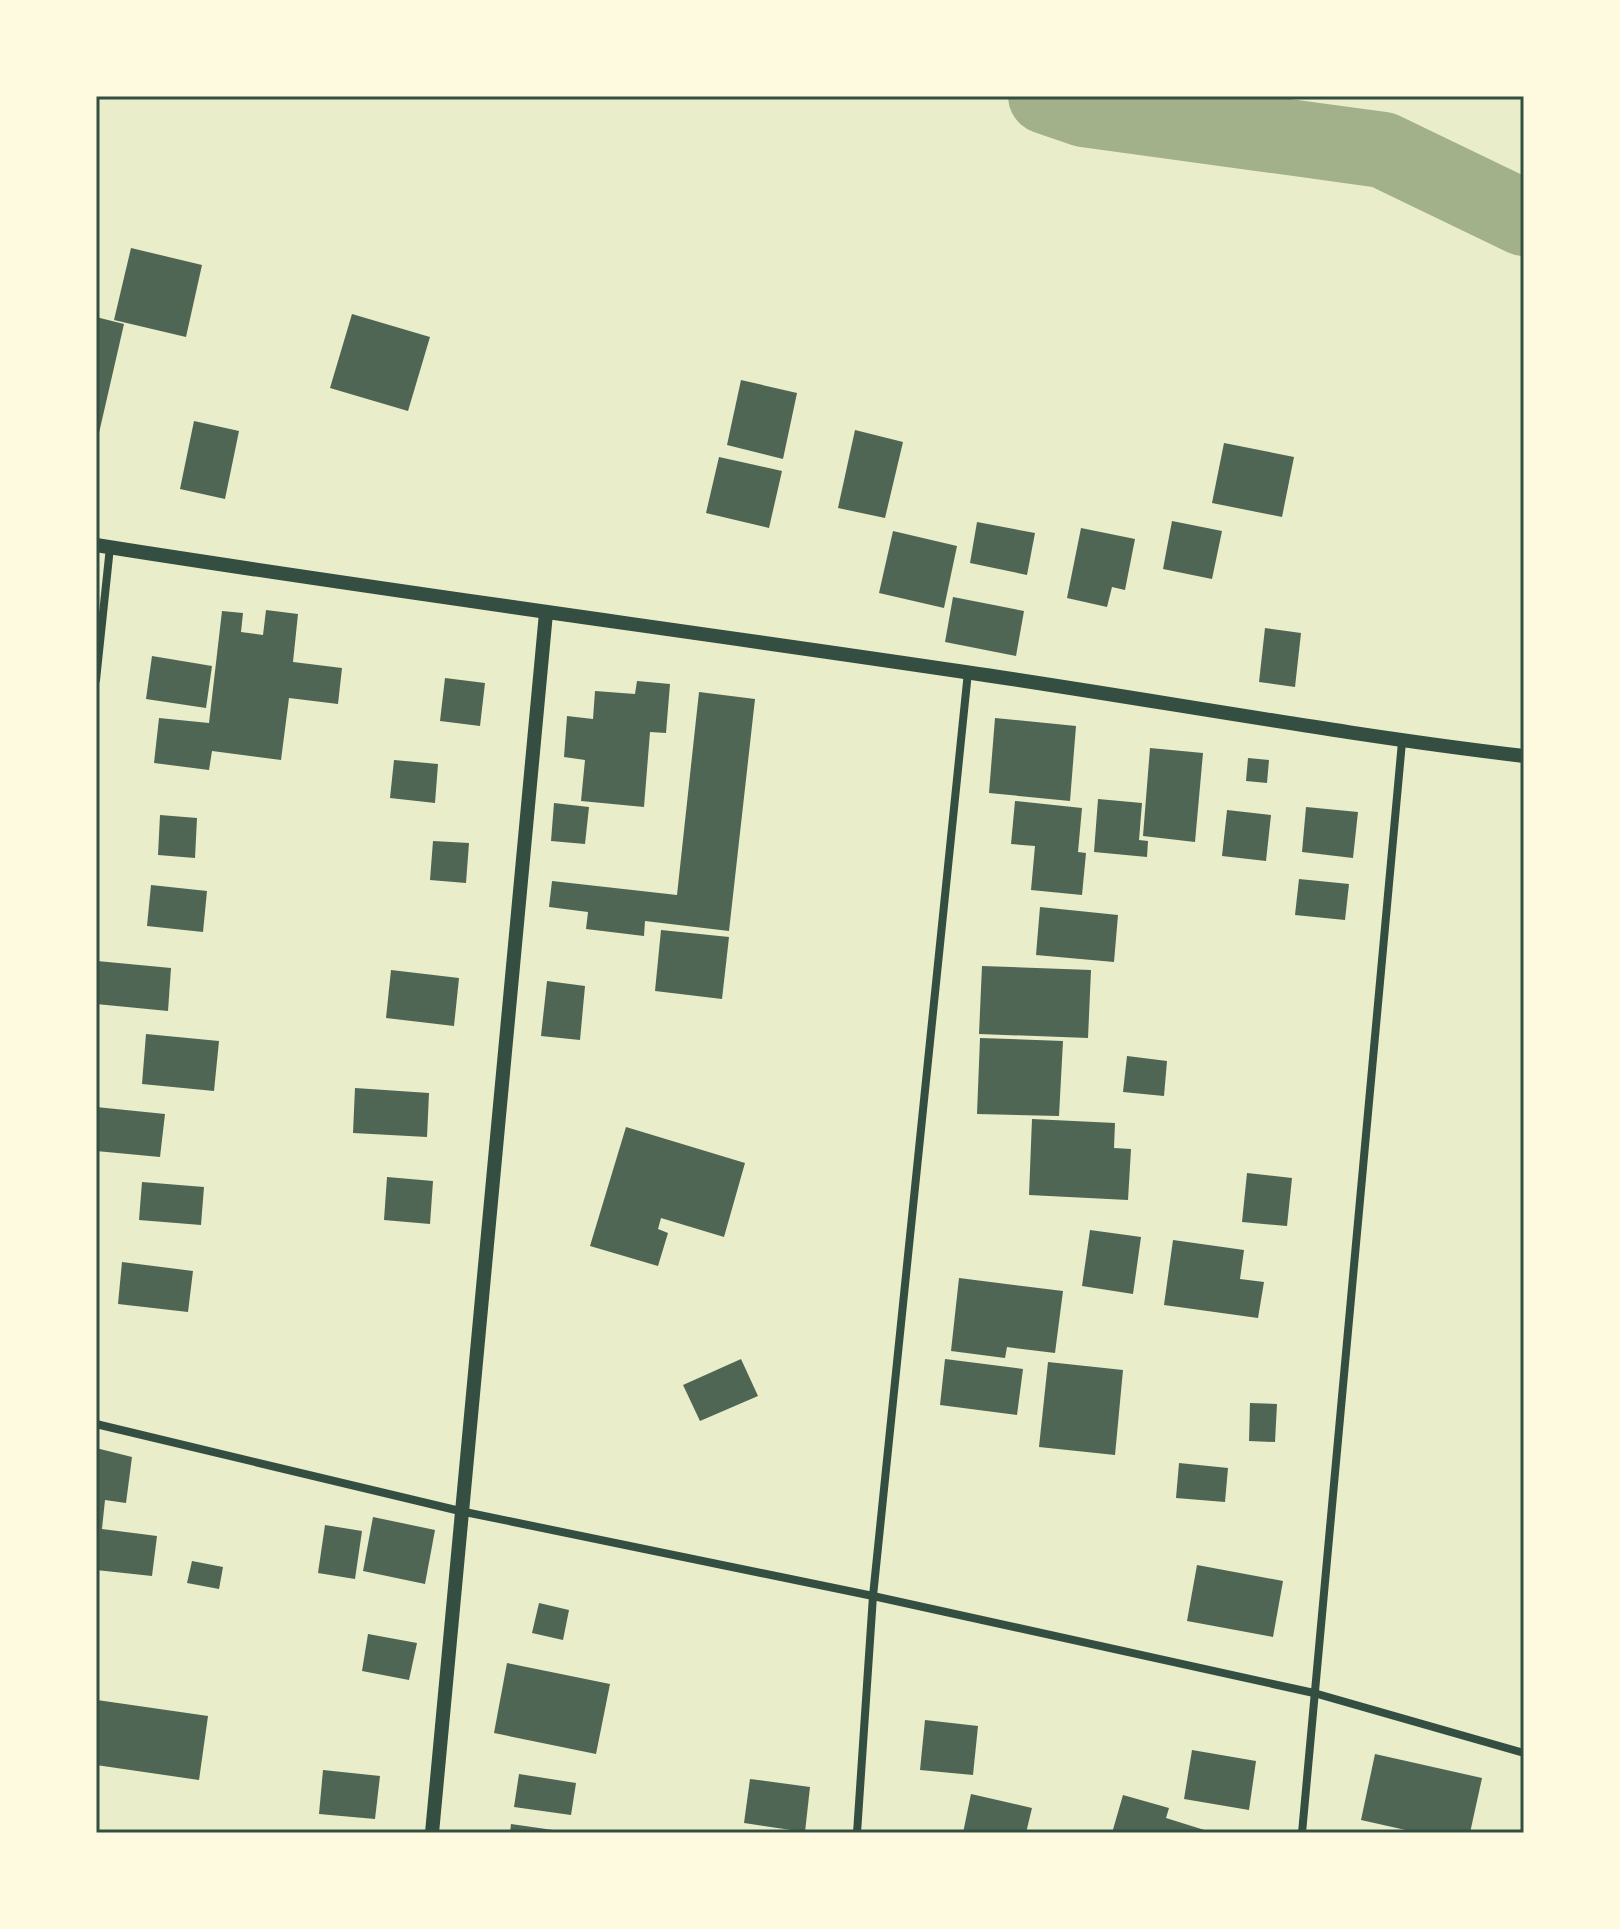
<svg xmlns="http://www.w3.org/2000/svg" width="1620" height="1929" font-family="'Fira Sans Condensed',sans-serif">
  <rect width="100%" height="100%" fill="#e9edc9"/>
  <g fill="none" stroke-linecap="round" stroke-linejoin="round">
    <path stroke="#a3b18a" stroke-width="76" d="M1046,96L1084,109L1383,150L1524,218"/>
  </g>
  <g fill="#4f6655">
    <path d="M131,248L202,265L186,337L114,320Z"/>
    <path d="M352,314L430,337L408,411L330,388Z"/>
    <path d="M96,317L124,324L99,433L96,432Z"/>
    <path d="M741,380L797,393L783,459L727,445Z"/>
    <path d="M194,421L239,431L225,499L180,489Z"/>
    <path d="M855,430L903,442L885,518L838,508Z"/>
    <path d="M1224,443L1294,457L1282,517L1212,503Z"/>
    <path d="M719,457L782,471L769,528L706,513Z"/>
    <path d="M1172,521L1222,531L1212,579L1163,569Z"/>
    <path d="M977,522L1035,533L1027,575L970,563Z"/>
    <path d="M1081,528L1135,539L1125,590L1112,587L1107,607L1067,598Z"/>
    <path d="M893,531L957,546L944,608L879,593Z"/>
    <path d="M953,597L1024,611L1016,656L945,642Z"/>
    <path d="M266,610L298,614L293,662L342,668L338,704L289,698L281,760L212,751L209,770L154,763L159,718L209,723L222,611L243,613L241,632L263,635Z"/>
    <path d="M1265,628L1301,633L1295,687L1259,682Z"/>
    <path d="M152,656L212,666L206,708L146,699Z"/>
    <path d="M445,678L485,683L480,726L440,721Z"/>
    <path d="M637,681L670,684L666,733L650,732L644,807L581,801L585,760L564,757L567,716L593,719L595,691L635,694Z"/>
    <path d="M699,692L755,699L729,931L645,921L644,936L586,929L588,912L549,907L552,881L677,895Z"/>
    <path d="M995,718L1076,726L1070,801L989,793Z"/>
    <path d="M1150,748L1203,753L1195,842L1143,836Z"/>
    <path d="M1248,758L1269,760L1267,783L1246,781Z"/>
    <path d="M394,760L438,764L435,803L390,798Z"/>
    <path d="M1098,799L1142,803L1139,840L1148,841L1147,857L1094,852Z"/>
    <path d="M1015,801L1082,808L1078,852L1086,853L1082,895L1031,890L1035,846L1011,844Z"/>
    <path d="M554,803L589,807L585,844L551,841Z"/>
    <path d="M1306,807L1358,812L1353,858L1302,852Z"/>
    <path d="M1227,810L1271,815L1266,861L1222,856Z"/>
    <path d="M160,815L197,818L195,858L158,855Z"/>
    <path d="M433,841L469,843L466,883L430,880Z"/>
    <path d="M1299,879L1349,884L1345,920L1295,915Z"/>
    <path d="M151,885L207,891L203,932L147,926Z"/>
    <path d="M1040,907L1118,915L1114,962L1036,955Z"/>
    <path d="M661,930L729,937L722,999L655,991Z"/>
    <path d="M97,961L171,968L168,1011L96,1004Z"/>
    <path d="M982,966L1091,970L1088,1038L979,1034Z"/>
    <path d="M391,970L459,978L454,1026L386,1018Z"/>
    <path d="M547,981L585,986L580,1040L541,1036Z"/>
    <path d="M146,1034L219,1041L214,1091L142,1084Z"/>
    <path d="M980,1038L1063,1041L1059,1116L977,1114Z"/>
    <path d="M1127,1056L1167,1061L1164,1096L1123,1092Z"/>
    <path d="M355,1088L429,1093L427,1137L353,1133Z"/>
    <path d="M96,1107L165,1114L160,1157L96,1151Z"/>
    <path d="M1032,1119L1115,1123L1114,1148L1131,1149L1128,1200L1029,1195Z"/>
    <path d="M626,1127L745,1163L724,1237L661,1218L658,1229L668,1233L658,1266L590,1246Z"/>
    <path d="M1247,1173L1292,1178L1287,1226L1242,1222Z"/>
    <path d="M387,1177L433,1181L430,1224L384,1220Z"/>
    <path d="M142,1182L204,1187L201,1225L139,1220Z"/>
    <path d="M1090,1230L1141,1237L1133,1294L1082,1286Z"/>
    <path d="M1173,1240L1244,1250L1240,1279L1264,1282L1258,1318L1164,1305Z"/>
    <path d="M122,1262L193,1271L188,1312L118,1304Z"/>
    <path d="M959,1278L1063,1291L1055,1353L1007,1347L1005,1358L951,1351Z"/>
    <path d="M741,1359L758,1396L700,1421L683,1385Z"/>
    <path d="M945,1359L1023,1369L1017,1415L940,1405Z"/>
    <path d="M1048,1362L1123,1370L1115,1455L1039,1447Z"/>
    <path d="M1250,1403L1277,1404L1275,1442L1249,1441Z"/>
    <path d="M96,1448L132,1457L126,1503L105,1500L102,1529L157,1536L152,1576L96,1570Z"/>
    <path d="M1179,1463L1228,1468L1225,1502L1176,1498Z"/>
    <path d="M373,1517L435,1530L425,1584L363,1571Z"/>
    <path d="M325,1525L362,1531L355,1579L318,1573Z"/>
    <path d="M192,1561L223,1567L219,1589L187,1583Z"/>
    <path d="M1197,1565L1283,1581L1273,1637L1187,1621Z"/>
    <path d="M539,1603L569,1610L563,1640L532,1633Z"/>
    <path d="M368,1634L417,1643L409,1680L362,1671Z"/>
    <path d="M507,1663L610,1684L596,1754L494,1733Z"/>
    <path d="M97,1700L208,1716L199,1780L96,1765Z"/>
    <path d="M925,1720L978,1726L973,1775L920,1770Z"/>
    <path d="M1192,1750L1256,1761L1249,1810L1184,1799Z"/>
    <path d="M1375,1754L1482,1778L1470,1833H1419L1361,1820Z"/>
    <path d="M323,1770L380,1776L375,1819L319,1814Z"/>
    <path d="M519,1774L576,1783L571,1815L514,1807Z"/>
    <path d="M750,1779L810,1787L805,1832L744,1823Z"/>
    <path d="M971,1794L1032,1808L1026,1833H963Z"/>
    <path d="M1123,1795L1169,1808L1166,1818L1214,1833H1112Z"/>
    <path d="M511,1824L560,1831V1833H510Z"/>
  </g>
  <g fill="none" stroke-linecap="round" stroke-linejoin="round">
    <g stroke="#344e41" stroke-width="8">
      <path d="M96,680L110,547"/>
      <path d="M96,1424L460,1511L873,1596L1314,1693L1524,1753"/>
      <path d="M857,1833L873,1596L968,672"/>
      <path d="M1302,1833L1402,742"/>
    </g>
    <g stroke="#344e41" stroke-width="14">
      <path d="M96,545C385,591 675,629 965,672C1151,699 1337,734 1524,756"/>
      <path d="M432,1833L546,613"/>
    </g>
  </g>
  <rect width="1620" height="1929" fill="none" stroke="#fefae0" stroke-width="196"/>
  <rect x="98" y="98" width="1424" height="1733" fill="none" stroke="#344e41" stroke-width="3"/>
</svg>
